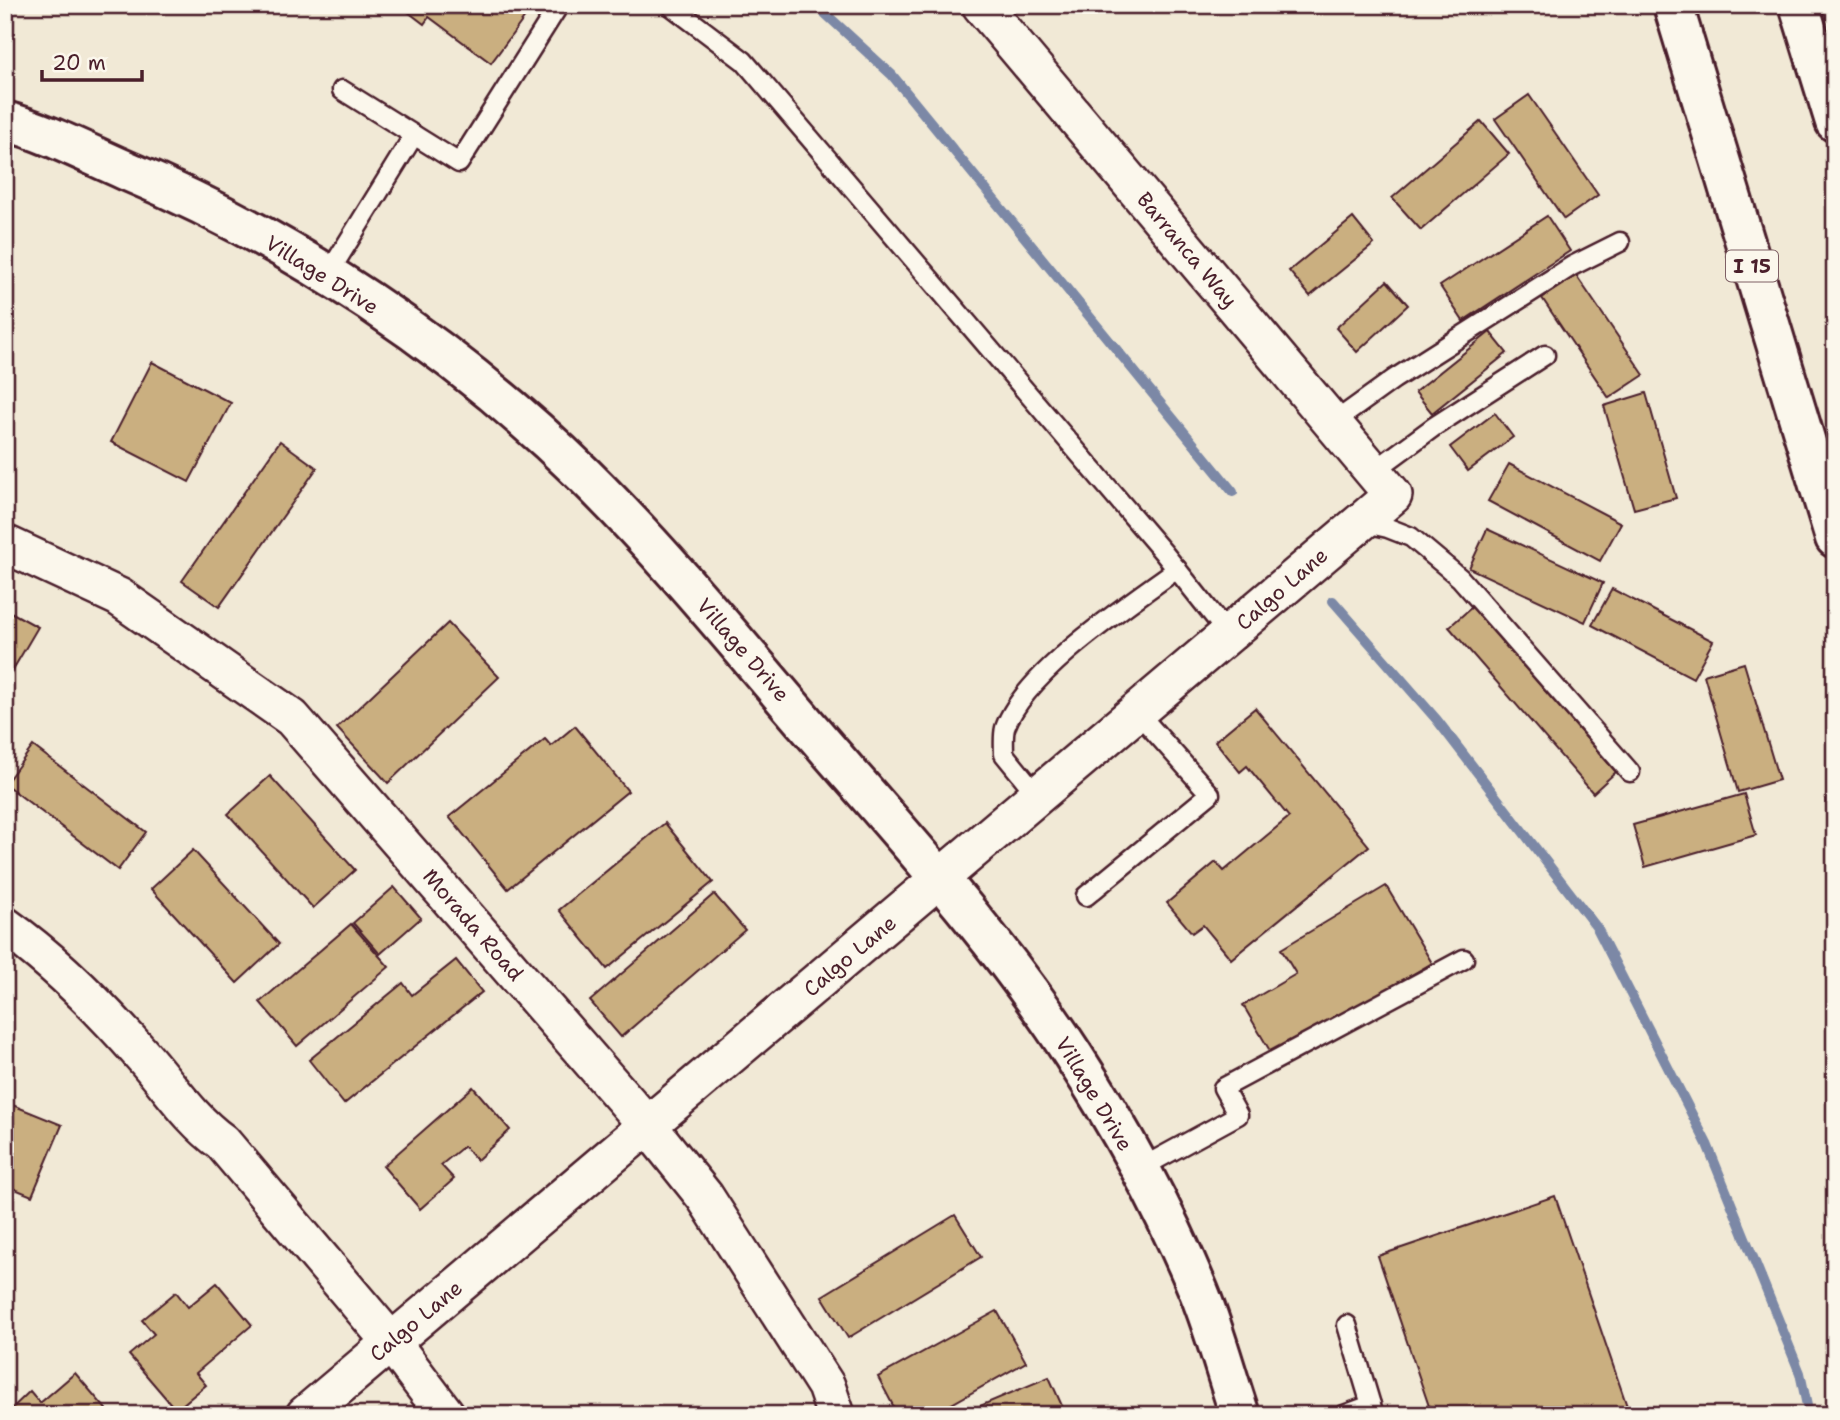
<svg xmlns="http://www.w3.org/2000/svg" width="1840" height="1420" font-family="'Shantell Sans',sans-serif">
  <rect width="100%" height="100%" fill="#f1e9d6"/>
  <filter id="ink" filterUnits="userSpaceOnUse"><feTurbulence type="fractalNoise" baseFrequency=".0143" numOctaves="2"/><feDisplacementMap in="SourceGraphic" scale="14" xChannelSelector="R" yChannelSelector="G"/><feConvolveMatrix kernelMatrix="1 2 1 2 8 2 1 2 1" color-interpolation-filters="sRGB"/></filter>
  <g filter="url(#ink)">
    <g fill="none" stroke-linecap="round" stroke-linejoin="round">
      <g stroke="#7b88a6" stroke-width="10">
        <path d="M816,5L892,75L1233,492"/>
        <path d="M1333,601L1437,720L1597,928L1707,1144L1800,1373L1809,1415"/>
      </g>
    </g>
    <g fill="#caaf80" stroke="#4a1f2b" stroke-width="2">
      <path d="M399,5H534L491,63L429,17L424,24Z"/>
      <path d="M1529,95L1598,195L1564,219L1495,119Z"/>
      <path d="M1481,121L1509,154L1421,230L1392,198Z"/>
      <path d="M1547,216L1570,251L1463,321L1440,286Z"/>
      <path d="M1353,218L1374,244L1310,296L1289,271Z"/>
      <path d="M1576,275L1644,375L1609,398L1542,298Z"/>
      <path d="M1387,281L1408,305L1357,352L1336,328Z"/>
      <path d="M1490,332L1507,353L1432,413L1415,392Z"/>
      <path d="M152,362L231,403L189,482L111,442Z"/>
      <path d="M1646,393L1676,498L1634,509L1604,406Z"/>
      <path d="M1495,413L1513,437L1468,471L1450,447Z"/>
      <path d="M280,441L317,468L219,607L182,581Z"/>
      <path d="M1509,464L1621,523L1600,561L1488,501Z"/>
      <path d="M1487,529L1603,583L1585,622L1469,568Z"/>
      <path d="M1612,589L1713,641L1693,678L1592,625Z"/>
      <path d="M1472,607L1616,772L1593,793L1449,627Z"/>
      <path d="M5,609L38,627L8,678L5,677Z"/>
      <path d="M448,623L499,677L388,783L337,728Z"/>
      <path d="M1744,663L1779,780L1738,792L1704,675Z"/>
      <path d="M1255,708L1369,846L1231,959L1203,925L1192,933L1167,903L1216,862L1224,871L1289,817L1247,766L1240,772L1215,741Z"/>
      <path d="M575,726L628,791L508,889L449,817L545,739L551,746Z"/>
      <path d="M33,746L146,832L118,870L5,784Z"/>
      <path d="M270,776L355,870L313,908L228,814Z"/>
      <path d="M1744,794L1756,835L1645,867L1633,825Z"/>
      <path d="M665,823L713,882L607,969L559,910Z"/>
      <path d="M193,850L279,944L237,983L151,889Z"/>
      <path d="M1386,886L1432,963L1273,1056L1243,1005L1296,974L1281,949Z"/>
      <path d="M394,887L421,918L380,954L353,923Z"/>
      <path d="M714,894L745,930L621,1037L590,1001Z"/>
      <path d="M351,924L389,967L297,1046L260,1002Z"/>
      <path d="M456,960L482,992L344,1104L309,1060L403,983L412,995Z"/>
      <path d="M473,1087L510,1130L477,1160L464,1146L441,1165L454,1179L420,1209L383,1166Z"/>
      <path d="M5,1102L62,1125L32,1196L5,1185Z"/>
      <path d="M1555,1196L1630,1415H1432L1378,1256Z"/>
      <path d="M955,1215L981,1257L848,1338L822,1296Z"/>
      <path d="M217,1283L252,1325L196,1373L206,1385L176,1410L129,1355L154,1334L142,1320L176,1292L188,1307Z"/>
      <path d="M997,1311L1026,1362L932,1415H898L878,1377Z"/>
      <path d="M75,1373L111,1415H5L30,1391L40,1403Z"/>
      <path d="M1049,1377L1063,1408L1047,1415H969L968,1411Z"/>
    </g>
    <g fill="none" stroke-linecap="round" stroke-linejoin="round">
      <defs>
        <g id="lane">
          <path d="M670,5L744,61L1163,552L1229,635"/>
          <path d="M342,90L414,135"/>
          <path d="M327,276L414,135L459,163L559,5"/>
          <path d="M1333,423L1394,379L1572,266L1620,242"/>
          <path d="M1374,471L1435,426L1545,355"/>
          <path d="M1361,522L1388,528L1411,537L1460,578L1630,772"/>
          <path d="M1039,797L1004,754C1004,746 1003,736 1005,728C1025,672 1129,604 1177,569"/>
          <path d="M1086,896L1210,794L1138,713"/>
          <path d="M1139,1169L1238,1115L1223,1088L1464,959"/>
          <path d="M1347,1325L1374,1415"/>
          <path d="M1344,1415L1371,1405"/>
        </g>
        <g id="street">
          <path d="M5,544L119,597L292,718L648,1126L705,1197L826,1386L836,1415"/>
          <path d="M5,926C56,962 101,1008 142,1055C168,1084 190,1119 222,1142L391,1342L446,1415"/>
          <path d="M305,1415L1393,495L981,5"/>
        </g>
        <path id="secondary" d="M5,121C46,132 86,153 125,170C293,240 455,348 585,476C664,554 734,640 806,724C898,831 996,936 1073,1055C1121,1129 1165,1210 1199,1292C1215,1331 1226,1374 1240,1415"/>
        <g id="highway">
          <path d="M1673,5L1835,538"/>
          <path d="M1799,5L1835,122"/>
        </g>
      </defs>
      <use href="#lane" stroke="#4a1f2b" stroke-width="23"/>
      <use href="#street" stroke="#4a1f2b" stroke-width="42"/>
      <use href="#secondary" stroke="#4a1f2b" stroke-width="44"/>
      <use href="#highway" stroke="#4a1f2b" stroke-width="44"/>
      <use href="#lane" stroke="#fbf7ec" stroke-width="18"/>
      <use href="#street" stroke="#fbf7ec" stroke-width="37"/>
      <use href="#secondary" stroke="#fbf7ec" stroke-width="38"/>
      <use href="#highway" stroke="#fbf7ec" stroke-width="38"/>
    </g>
  </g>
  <g text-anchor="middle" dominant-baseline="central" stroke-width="5" stroke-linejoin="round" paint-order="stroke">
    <rect fill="#fbf7ec" stroke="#7f6065" stroke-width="2" x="1726" y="250.5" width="52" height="31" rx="5"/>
    <g font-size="19" font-weight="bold" fill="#4a1f2b">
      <text x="1752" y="266">I 15</text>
    </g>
    <g font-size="21" fill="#4a1f2b" stroke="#fbf7ec">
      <text transform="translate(1187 250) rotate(50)">Barranca Way</text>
      <text transform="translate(322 275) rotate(32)">Village Drive</text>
      <text transform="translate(1282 589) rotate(-41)">Calgo Lane</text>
      <text transform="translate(743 650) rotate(49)">Village Drive</text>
      <text transform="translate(473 925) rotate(49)">Morada Road</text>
      <text transform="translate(850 956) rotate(-40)">Calgo Lane</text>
      <text transform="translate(1094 1094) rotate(59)">Village Drive</text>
      <text transform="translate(416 1321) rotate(-40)">Calgo Lane</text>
    </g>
  </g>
  <rect width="1840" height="1420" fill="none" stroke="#fbf7ec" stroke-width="28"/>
  <rect x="14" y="14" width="1812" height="1392" fill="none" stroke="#4a1f2b" stroke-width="2.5" filter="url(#ink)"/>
  <path d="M42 70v10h100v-10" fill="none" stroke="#4a1f2b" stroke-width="3.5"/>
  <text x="52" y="70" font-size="21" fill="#4a1f2b" stroke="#fbf7ec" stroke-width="5" paint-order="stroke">20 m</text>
</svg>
